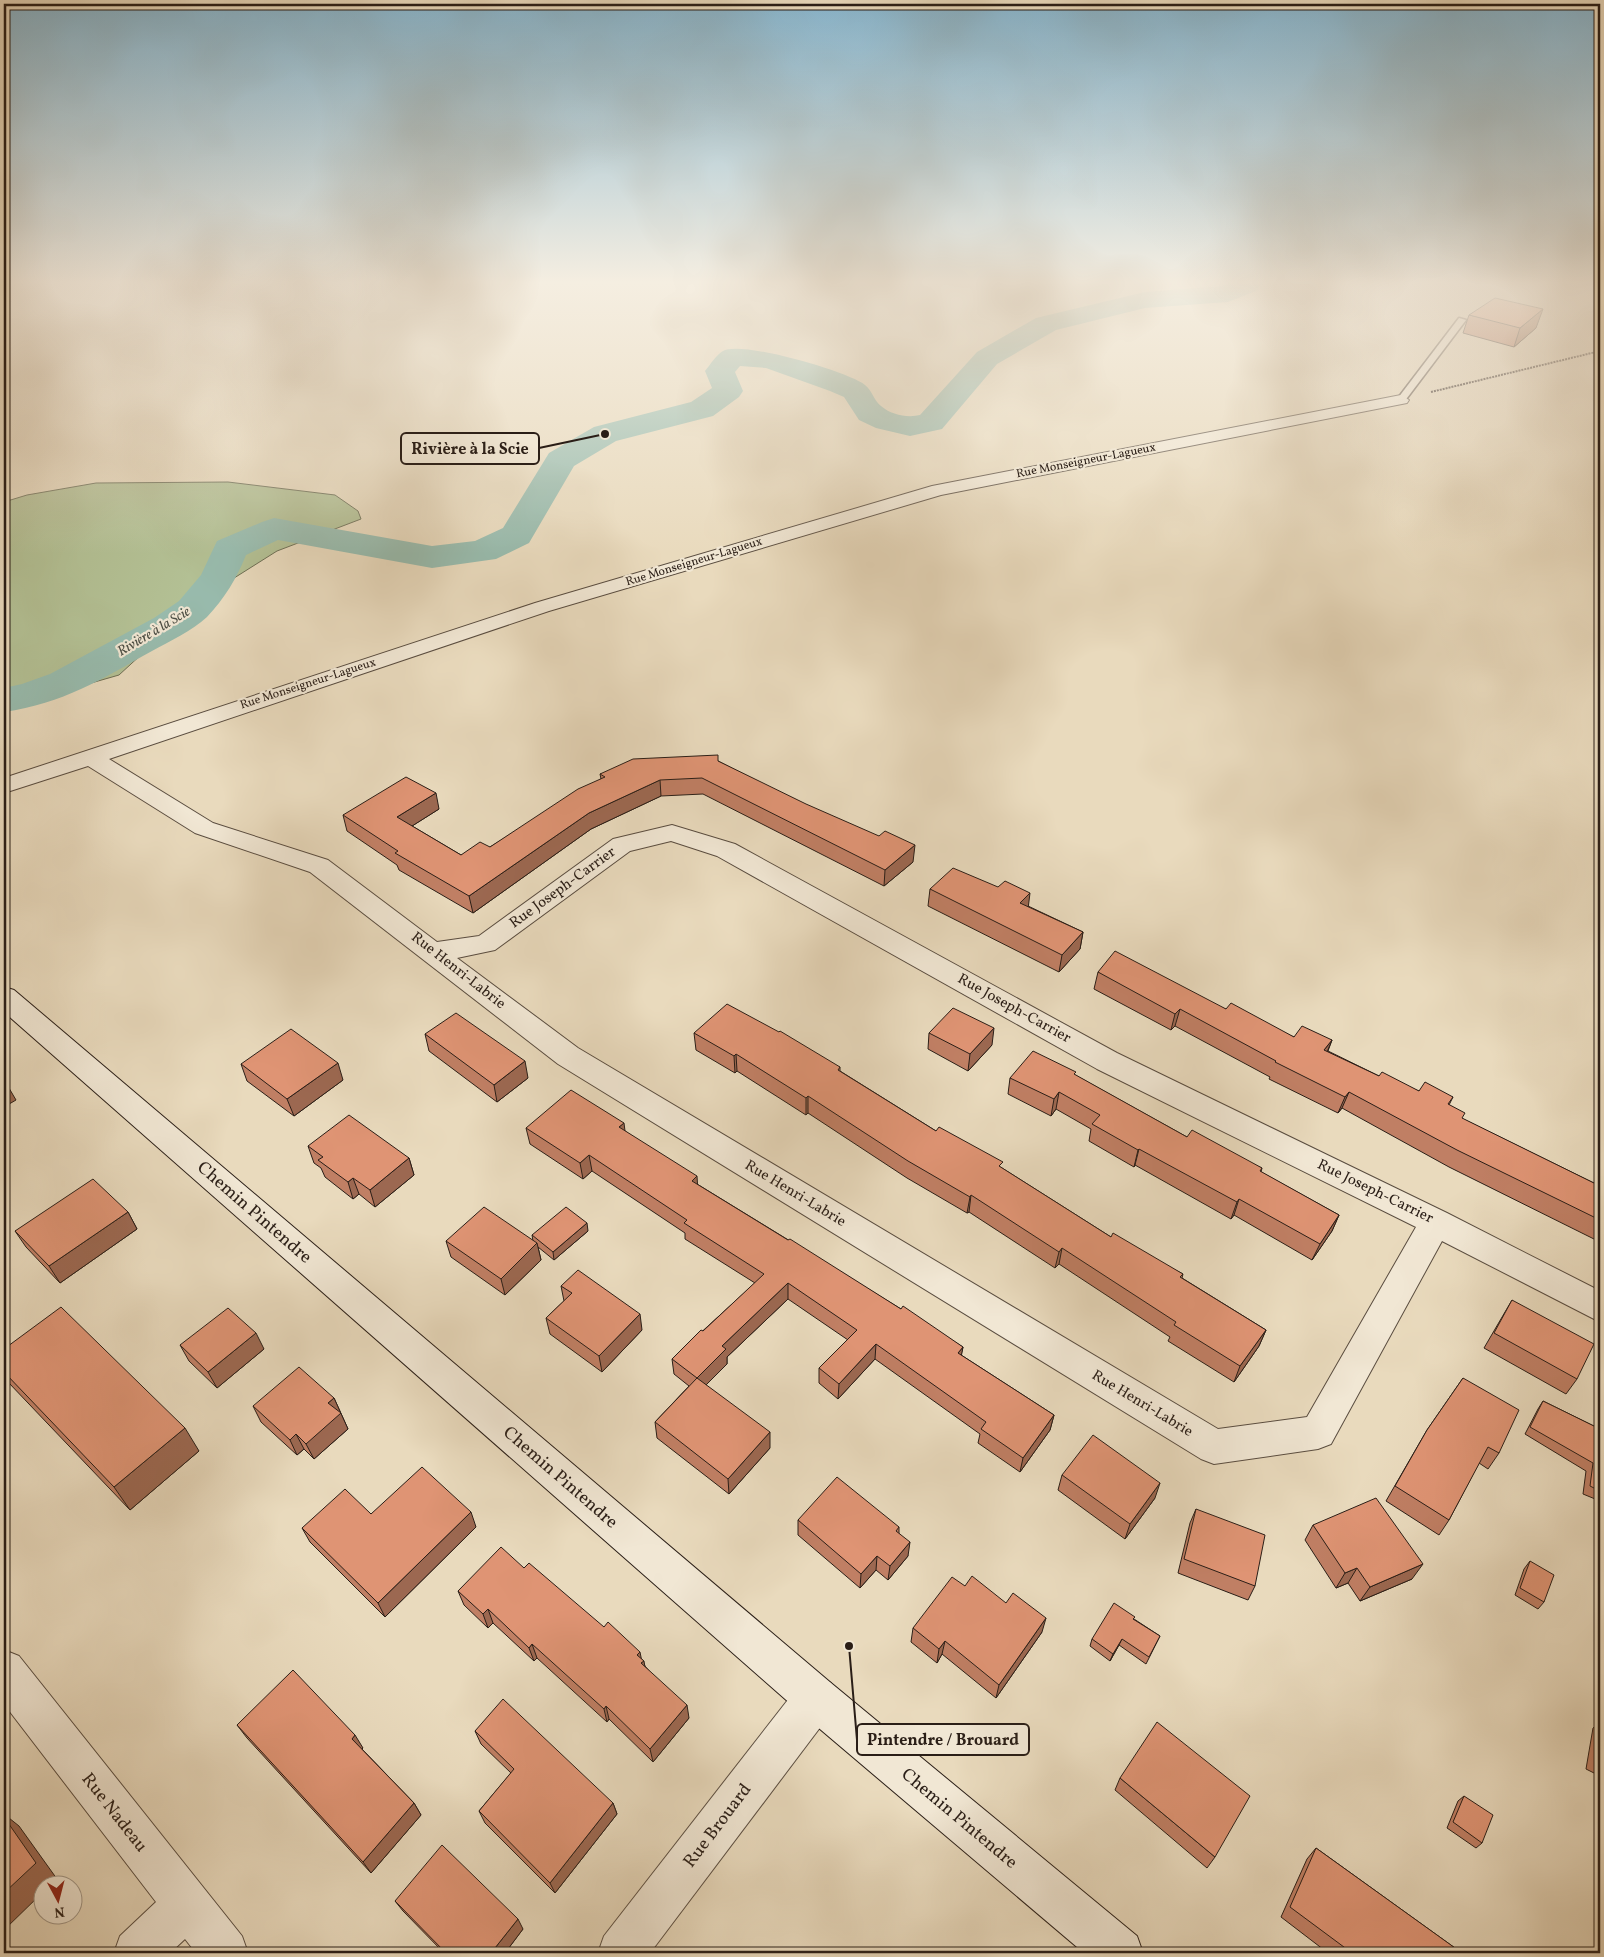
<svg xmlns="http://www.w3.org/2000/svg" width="1604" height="1957" font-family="Vollkorn,serif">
  <rect width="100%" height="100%" fill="#e9dabd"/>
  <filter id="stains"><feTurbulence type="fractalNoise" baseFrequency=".004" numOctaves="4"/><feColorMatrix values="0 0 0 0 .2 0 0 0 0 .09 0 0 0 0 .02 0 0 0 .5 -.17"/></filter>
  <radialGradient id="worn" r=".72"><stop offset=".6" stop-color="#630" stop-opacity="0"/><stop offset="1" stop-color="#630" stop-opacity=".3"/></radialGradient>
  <path fill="#b3c094" stroke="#6e6f56" d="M228,482L335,495L358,511L361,519L277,551L204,597L119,675L4,708V502L27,495L96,483Z"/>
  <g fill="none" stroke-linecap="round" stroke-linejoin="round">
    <path fill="#98bbad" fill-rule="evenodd" d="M1233,280H1259L1260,285L1256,291L1228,302L1145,308L1056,330L997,364L942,429L910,436L876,428L859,420L844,397L830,391L766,368L740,366L735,372L743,391L739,397L713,416L616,441L574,466L529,543L496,559L432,568L278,540L246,555C237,578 224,599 207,617C192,631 170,641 152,651C100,680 64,703 4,712V688L22,684L50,674L154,618L179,601L201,575L217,541L262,522L274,518L432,546L475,541L503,528L549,453L594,427L691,402L712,388L705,371C710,365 716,355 723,351C741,340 849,372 865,385C872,390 874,401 881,406C891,415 908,418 920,415L977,352L1036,318L1145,292L1223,286Z"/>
    <defs>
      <path id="lane" d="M1459,318L1466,320L1404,402H1398V398Z"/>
      <g id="street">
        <path d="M1401,395L1409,400L1407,403L941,495L549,611L109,759L213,823L328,860L437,942L479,936L613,839L672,825L735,844L1117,1053L1447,1213L1600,1291V1322L1442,1241L1331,1444L1318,1449L1214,1464L1201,1459L558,1064L310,872L195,833L88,766L4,793V778L535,603L932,486ZM671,841L717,856L1097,1069L1416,1227L1307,1417L1218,1429L578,1048L457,958L495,950L630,851Z"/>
        <path d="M4,1650L19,1656L242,1936L248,1953H196L185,1939L170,1953H114L120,1936L156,1902L4,1704Z"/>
        <path d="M816,1677L831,1683L837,1698L831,1713L650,1953H598L604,1936L801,1683Z"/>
      </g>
      <path id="secondary" d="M4,987L14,990L831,1683L1137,1936L1143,1953H1084L801,1713L4,1012Z"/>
    </defs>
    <use href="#lane" stroke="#5a4d40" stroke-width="3"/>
    <use href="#street" stroke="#5a4d40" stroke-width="2"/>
    <use href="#secondary" stroke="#2a1e17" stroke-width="2"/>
    <path stroke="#2a1e17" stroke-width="2" stroke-dasharray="2 1" stroke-linecap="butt" d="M1431,392L1600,351"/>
    <use href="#lane" fill="#f1e7d4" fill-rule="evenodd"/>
    <use href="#street" fill="#f1e7d4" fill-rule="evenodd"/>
    <use href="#secondary" fill="#f1e7d4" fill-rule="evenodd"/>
  </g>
  <g fill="#c07f64" stroke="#2a1e17">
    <path d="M1469,315L1536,328L1514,347L1463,333Z"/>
    <path d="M718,761L913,862L884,886L703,794L661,796L591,829L473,913L399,870L397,865L347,831L343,815L439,809L412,826L461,855L490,847L601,779L600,774Z"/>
    <path d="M930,889L1028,906L1083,932L1080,949L1059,972L928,906Z"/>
    <path d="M1098,972L1226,1009L1294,1037L1332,1040L1328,1051L1379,1076L1419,1091L1453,1097L1449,1105L1463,1119L1600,1186V1242L1449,1167L1342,1108L1338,1113L1269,1079L1270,1077L1175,1026L1171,1030L1094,989Z"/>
    <path d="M694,1033L840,1067V1071L936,1131L1002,1168L1111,1237L1183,1274L1182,1278L1266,1330L1259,1346L1234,1382L1168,1341L1170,1337L1059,1264L1055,1268L969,1212L967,1213L907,1178L808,1113L806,1115L737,1071L735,1073L696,1050Z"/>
    <path d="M929,1033L992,1045L968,1071L928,1049Z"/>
    <path d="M425,1034L528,1078L497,1102L429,1051Z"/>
    <path d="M241,1064L343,1080L294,1116L247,1081Z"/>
    <path d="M1075,1075L1187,1137L1262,1168L1261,1172L1339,1215L1332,1231L1312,1260L1234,1215L1231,1219L1135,1165L1134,1167L1089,1141L1091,1129L1056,1109L1051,1116L1008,1094L1010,1078Z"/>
    <path d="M526,1128L625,1131L697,1184L963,1347L961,1355L1054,1415L1050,1430L1020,1472L978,1443L980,1434L875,1359L838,1399L819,1383V1368L848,1340L788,1299L727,1357V1364L706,1385L770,1448L729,1494L657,1438L655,1422L689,1386L674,1374L672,1359L755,1283L685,1239V1233L592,1171L583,1179L530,1144Z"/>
    <path d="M308,1146L409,1158L414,1175L375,1207L359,1194L353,1199L325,1177L321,1168L314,1163Z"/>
    <path d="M128,1212L137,1229L60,1283L26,1247L15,1231Z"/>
    <path d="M588,1231L554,1260L538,1247L541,1260L505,1295L451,1257L446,1241H533L532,1235Z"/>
    <path d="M561,1286L642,1330L602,1372L550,1334L546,1318L564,1301Z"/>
    <path d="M1512,1300L1577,1379L1566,1394L1484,1348Z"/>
    <path d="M180,1345L264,1349L217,1388L189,1361Z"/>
    <path d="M4,1349L199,1451L130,1510L8,1382L4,1376Z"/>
    <path d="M1463,1378L1499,1453L1488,1469L1479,1463L1449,1520L1439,1535L1386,1501L1427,1430Z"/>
    <path d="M334,1398L348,1429L314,1459L304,1449L297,1455L261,1422L253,1406Z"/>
    <path d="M1543,1401L1600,1429V1501L1583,1494L1586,1471L1525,1434L1538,1409Z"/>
    <path d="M1062,1475L1155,1498L1125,1539L1058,1490Z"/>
    <path d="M1196,1509L1255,1586L1248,1600L1178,1573L1190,1523Z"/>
    <path d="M371,1514L476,1527L385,1617L310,1542L302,1528Z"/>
    <path d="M798,1520L899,1527V1533L908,1556L888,1580L876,1570L860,1588L798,1535Z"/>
    <path d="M1313,1525L1412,1579L1360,1601L1348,1583L1336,1588L1305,1540Z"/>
    <path d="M1530,1561L1544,1602L1538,1609L1515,1595L1524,1569Z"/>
    <path d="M524,1568L642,1659L645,1666L689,1718L653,1762L609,1719L607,1722L537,1658L534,1661L493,1623L488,1628L464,1605L458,1591Z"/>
    <path d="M965,1586L1042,1632L996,1698L942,1654L937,1663L911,1642L913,1628Z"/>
    <path d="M1134,1619L1160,1636L1146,1664L1119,1645L1110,1661L1090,1646L1092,1639Z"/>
    <path d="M1600,1722V1776L1586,1769L1593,1728Z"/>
    <path d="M237,1725L363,1748L362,1749L414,1803L421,1815L371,1873L247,1738Z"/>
    <path d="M475,1731L613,1803L617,1814L555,1893L485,1823L479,1811L511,1773L481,1744Z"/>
    <path d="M1120,1778L1215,1857L1207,1868L1115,1790Z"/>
    <path d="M1464,1796L1482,1843L1476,1848L1447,1828L1458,1801Z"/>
    <path d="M1316,1848L1462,1953H1328L1281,1917L1307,1859Z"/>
    <path d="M395,1901L523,1929L505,1953H444L403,1911Z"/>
  </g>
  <g fill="#9c6851" stroke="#2a1e17">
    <path d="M1543,309L1536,328L1514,347L1520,328Z"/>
    <path d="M660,780L661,796L591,829L473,913L469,896L589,813Z"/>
    <path d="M436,793L439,809L401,833L397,817Z"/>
    <path d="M915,845L913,862L884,886L885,870Z"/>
    <path d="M1030,893L1028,909L1020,903Z"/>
    <path d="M1083,932L1080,949L1059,972L1062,955Z"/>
    <path d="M1180,1009L1175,1026L1171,1030L1175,1014Z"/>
    <path d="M994,1028L992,1045L968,1071L970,1054Z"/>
    <path d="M1332,1040L1325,1057L1324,1050Z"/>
    <path d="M736,1054L737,1071L735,1073L734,1056Z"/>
    <path d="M525,1061L528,1078L497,1102L494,1085Z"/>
    <path d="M338,1063L343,1080L294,1116L287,1099Z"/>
    <path d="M6,1083L16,1100L4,1107V1084Z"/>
    <path d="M1059,1092L1056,1109L1051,1116L1054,1099Z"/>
    <path d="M1349,1092L1342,1108L1338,1113L1345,1097Z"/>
    <path d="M808,1096V1113L806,1115V1098Z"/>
    <path d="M624,1123L626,1139L619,1127Z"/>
    <path d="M1139,1149L1135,1165L1134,1167L1138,1150Z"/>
    <path d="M589,1155L592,1171L583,1179L580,1163Z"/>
    <path d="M409,1158L414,1175L375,1207L370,1190Z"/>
    <path d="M697,1176L698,1192L692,1181Z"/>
    <path d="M353,1178L359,1194L353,1199L348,1182Z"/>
    <path d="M971,1195L969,1212L967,1213L970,1197Z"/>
    <path d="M1239,1199L1234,1215L1231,1219L1237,1202Z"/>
    <path d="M128,1212L137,1229L60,1283L49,1266Z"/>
    <path d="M1339,1215L1332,1231L1312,1260L1320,1244Z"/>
    <path d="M587,1223L588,1231L554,1260L553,1252Z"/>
    <path d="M537,1243L541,1260L505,1295L501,1279Z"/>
    <path d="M1062,1248L1059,1264L1055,1268L1059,1252Z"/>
    <path d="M788,1283V1299L727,1357V1364L698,1393L697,1378L722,1346Z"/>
    <path d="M640,1314L642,1330L602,1372L599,1356Z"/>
    <path d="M1266,1330L1259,1346L1234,1382L1240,1366Z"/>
    <path d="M256,1333L264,1349L217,1388L208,1372Z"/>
    <path d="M876,1344L875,1359L838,1399L839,1384Z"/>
    <path d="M963,1347L960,1363L958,1353Z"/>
    <path d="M334,1398L348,1429L314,1459L306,1444L328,1403Z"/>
    <path d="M1054,1415L1050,1430L1020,1472L1023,1458Z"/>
    <path d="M185,1428L199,1451L130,1510L114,1487Z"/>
    <path d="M770,1432V1448L729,1494L728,1479Z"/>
    <path d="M296,1434L304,1449L297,1455L290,1440Z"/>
    <path d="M1160,1483L1155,1498L1125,1539L1130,1524Z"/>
    <path d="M471,1512L476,1527L385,1617L378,1603Z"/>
    <path d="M910,1542L908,1556L888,1580L890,1566Z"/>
    <path d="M877,1556L876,1570L860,1588L861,1574Z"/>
    <path d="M1423,1564L1412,1579L1360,1601L1370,1587Z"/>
    <path d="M1357,1568L1348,1583L1336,1588L1345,1573Z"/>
    <path d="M488,1609L493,1623L488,1628L483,1614Z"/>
    <path d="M1046,1618L1042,1632L996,1698L999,1685Z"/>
    <path d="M1122,1639L1119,1645L1110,1661L1113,1654Z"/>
    <path d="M945,1641L942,1654L937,1663L939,1649Z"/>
    <path d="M532,1644L537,1658L534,1661L529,1648Z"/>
    <path d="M640,1652L642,1662L644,1661L646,1674L637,1655Z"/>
    <path d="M687,1705L689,1718L653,1762L650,1749Z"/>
    <path d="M606,1706L609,1719L607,1722L604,1709Z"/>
    <path d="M355,1735L363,1748L360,1751L352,1739Z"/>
    <path d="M414,1803L421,1815L371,1873L363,1862Z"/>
    <path d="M613,1803L617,1814L555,1893L550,1883Z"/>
    <path d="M4,1814L19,1826L57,1879L51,1884H42V1893L4,1930Z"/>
    <path d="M518,1919L523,1929L505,1953H491Z"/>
  </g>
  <g fill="#df9474" stroke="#2a1e17">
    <path d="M1495,298L1543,309L1520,328L1469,315Z"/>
    <path d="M718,755V761L806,804L879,836L885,831L915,845L885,870L702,778L660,780L589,813L469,896L395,853L398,851L343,815L406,777L436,793L397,817L461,855L480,842L490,847L578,789L605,777L600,774L633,759Z"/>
    <path d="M953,868L998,887L1005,881L1030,893L1020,903L1083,932L1062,955L930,889Z"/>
    <path d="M1115,951L1226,1009L1231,1003L1294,1037L1302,1026L1332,1040L1324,1050L1379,1076L1382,1072L1419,1091L1425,1082L1453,1097L1448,1104L1465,1113L1462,1118L1600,1186V1220L1457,1150L1349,1092L1345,1097L1275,1062L1276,1061L1180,1009L1175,1014L1098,972Z"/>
    <path d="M727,1004L779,1032L780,1031L840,1067L838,1070L936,1131L939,1127L1003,1162L999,1166L1111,1237L1113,1233L1183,1274L1180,1277L1266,1330L1240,1366L1174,1325L1176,1322L1062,1248L1059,1252L971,1195L970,1197L908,1161L808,1096L806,1098L736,1054L734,1056L694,1033Z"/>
    <path d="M953,1008L994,1028L970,1054L929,1033Z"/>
    <path d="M456,1013L525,1061L494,1085L425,1034Z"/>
    <path d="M291,1029L338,1063L287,1099L241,1064Z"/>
    <path d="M1033,1051L1076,1072L1074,1074L1187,1137L1192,1130L1262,1168L1260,1171L1339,1215L1320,1244L1239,1199L1237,1202L1139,1149L1138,1150L1092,1124L1100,1115L1059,1092L1054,1099L1010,1078Z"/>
    <path d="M571,1090L624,1123L619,1127L697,1176L692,1181L788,1240L790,1239L901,1309L903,1306L963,1347L958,1353L1054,1415L1023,1458L981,1429L986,1422L876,1344L839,1384L819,1368L857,1330L788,1283L722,1346L726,1349L697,1378L672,1359L701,1330L703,1331L764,1274L684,1223L687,1220L589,1155L580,1163L526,1128Z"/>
    <path d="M349,1115L409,1158L370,1190L353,1178L348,1182L318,1160L323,1157L308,1146Z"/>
    <path d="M93,1179L128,1212L49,1266L15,1231Z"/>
    <path d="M484,1207L537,1243L501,1279L446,1241Z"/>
    <path d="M566,1207L587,1223L553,1252L532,1235Z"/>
    <path d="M578,1270L640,1314L599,1356L546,1318L572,1293L561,1286Z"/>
    <path d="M1512,1300L1594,1344L1577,1379L1494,1333Z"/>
    <path d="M61,1307L185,1428L114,1487L4,1372V1349Z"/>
    <path d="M228,1308L256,1333L208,1372L180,1345Z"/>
    <path d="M299,1367L334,1398L328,1403L341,1413L306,1444L296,1434L290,1440L253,1406Z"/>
    <path d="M697,1378L770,1432L728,1479L655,1422Z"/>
    <path d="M1463,1378L1519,1410L1499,1453L1488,1447L1449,1520L1395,1486L1427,1430Z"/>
    <path d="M1543,1401L1600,1429V1491L1590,1486L1593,1463L1530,1427Z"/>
    <path d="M1093,1435L1160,1483L1130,1524L1062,1475Z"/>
    <path d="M422,1467L471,1512L378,1603L302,1528L345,1489L371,1514Z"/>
    <path d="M837,1477L899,1527L896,1531L910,1542L890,1566L877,1556L861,1574L798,1520Z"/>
    <path d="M1376,1498L1423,1564L1370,1587L1357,1568L1345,1573L1313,1525Z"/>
    <path d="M1196,1509L1265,1535L1255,1586L1184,1559Z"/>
    <path d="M501,1547L524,1568L529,1563L604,1627L608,1622L640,1652L637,1655L644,1661L641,1663L687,1705L650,1749L606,1706L604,1709L532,1644L529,1648L488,1609L483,1614L458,1591Z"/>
    <path d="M1530,1561L1554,1575L1544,1602L1520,1588Z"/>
    <path d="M972,1576L1006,1603L1013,1593L1046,1618L999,1685L945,1641L939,1649L913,1628L952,1577L965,1586Z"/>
    <path d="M1114,1603L1135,1617L1133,1619L1160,1636L1149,1657L1122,1639L1113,1654L1092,1639Z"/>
    <path d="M293,1670L355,1735L352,1739L414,1803L363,1862L237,1725Z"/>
    <path d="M503,1699L613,1803L550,1883L479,1811L514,1769L475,1731Z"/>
    <path d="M1157,1722L1250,1796L1215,1857L1120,1778Z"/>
    <path d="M1464,1796L1493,1815L1482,1843L1453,1822Z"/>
    <path d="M4,1817L36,1863L4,1893Z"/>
    <path d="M442,1845L518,1919L491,1953H446L395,1901Z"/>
    <path d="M1316,1848L1462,1953H1352L1290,1907Z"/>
  </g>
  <linearGradient id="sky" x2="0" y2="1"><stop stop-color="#88b7d0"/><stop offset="0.51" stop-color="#f5eee1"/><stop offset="1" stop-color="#f5eee1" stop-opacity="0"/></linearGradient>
  <rect width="1604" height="554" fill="url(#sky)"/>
  <g text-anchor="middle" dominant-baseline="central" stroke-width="4.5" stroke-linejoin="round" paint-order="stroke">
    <g font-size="12" fill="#2a1e17" stroke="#f1e7d4">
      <text transform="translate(1086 461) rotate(-11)">Rue Monseigneur-Lagueux</text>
      <text transform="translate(694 562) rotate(-17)">Rue Monseigneur-Lagueux</text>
      <text transform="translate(308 684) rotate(-18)">Rue Monseigneur-Lagueux</text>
    </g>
    <g font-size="14" font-style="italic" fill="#4b4d44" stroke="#f1e7d4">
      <text transform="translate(154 632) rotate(-31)">Rivière à la Scie</text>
    </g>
    <g font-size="15" fill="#2a1e17" stroke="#f1e7d4">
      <text transform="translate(563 888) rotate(-36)">Rue Joseph-Carrier</text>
      <text transform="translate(458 971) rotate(38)">Rue Henri-Labrie</text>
      <text transform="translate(1014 1009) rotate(29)">Rue Joseph-Carrier</text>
      <text transform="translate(1375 1192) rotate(26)">Rue Joseph-Carrier</text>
      <text transform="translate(795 1194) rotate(31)">Rue Henri-Labrie</text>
      <text transform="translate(1142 1404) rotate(31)">Rue Henri-Labrie</text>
    </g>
    <g font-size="18" fill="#2a1e17" stroke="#f1e7d4">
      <text transform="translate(254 1213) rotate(41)">Chemin Pintendre</text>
      <text transform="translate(560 1478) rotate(41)">Chemin Pintendre</text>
      <text transform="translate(114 1813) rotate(52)">Rue Nadeau</text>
      <text transform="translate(959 1819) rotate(40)">Chemin Pintendre</text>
      <text transform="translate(718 1826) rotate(-53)">Rue Brouard</text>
    </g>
  </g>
  <path fill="none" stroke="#2a1e17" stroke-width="2" d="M605 434L539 448M849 1646L857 1740"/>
  <g fill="#2a1e17" stroke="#f1e7d4" stroke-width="2">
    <circle cx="605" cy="434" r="5"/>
    <circle cx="849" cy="1646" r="5"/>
  </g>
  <g fill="#f1e7d4" stroke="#2a1e17" stroke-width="2">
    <rect x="401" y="433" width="138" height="31" rx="5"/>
    <rect x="857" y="1724" width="172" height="31" rx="5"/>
  </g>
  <g font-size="16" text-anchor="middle" font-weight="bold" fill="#2a1e17">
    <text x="470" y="454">Rivière à la Scie</text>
    <text x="943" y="1745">Pintendre / Brouard</text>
  </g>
  <rect width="1604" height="1957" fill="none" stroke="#e9dabd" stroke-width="20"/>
  <rect x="5" y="5" width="1594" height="1947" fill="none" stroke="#2a1e17" stroke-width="2.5"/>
  <rect x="10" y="10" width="1584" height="1937" fill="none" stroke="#2a1e17"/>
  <g transform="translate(58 1900) rotate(173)"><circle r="24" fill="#f1e7d4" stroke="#a19788"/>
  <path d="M0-4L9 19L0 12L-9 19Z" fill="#8f2418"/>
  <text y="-8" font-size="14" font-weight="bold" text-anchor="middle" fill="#2a1e17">N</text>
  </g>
  <rect width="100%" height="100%" filter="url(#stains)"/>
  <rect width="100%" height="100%" fill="url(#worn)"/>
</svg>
